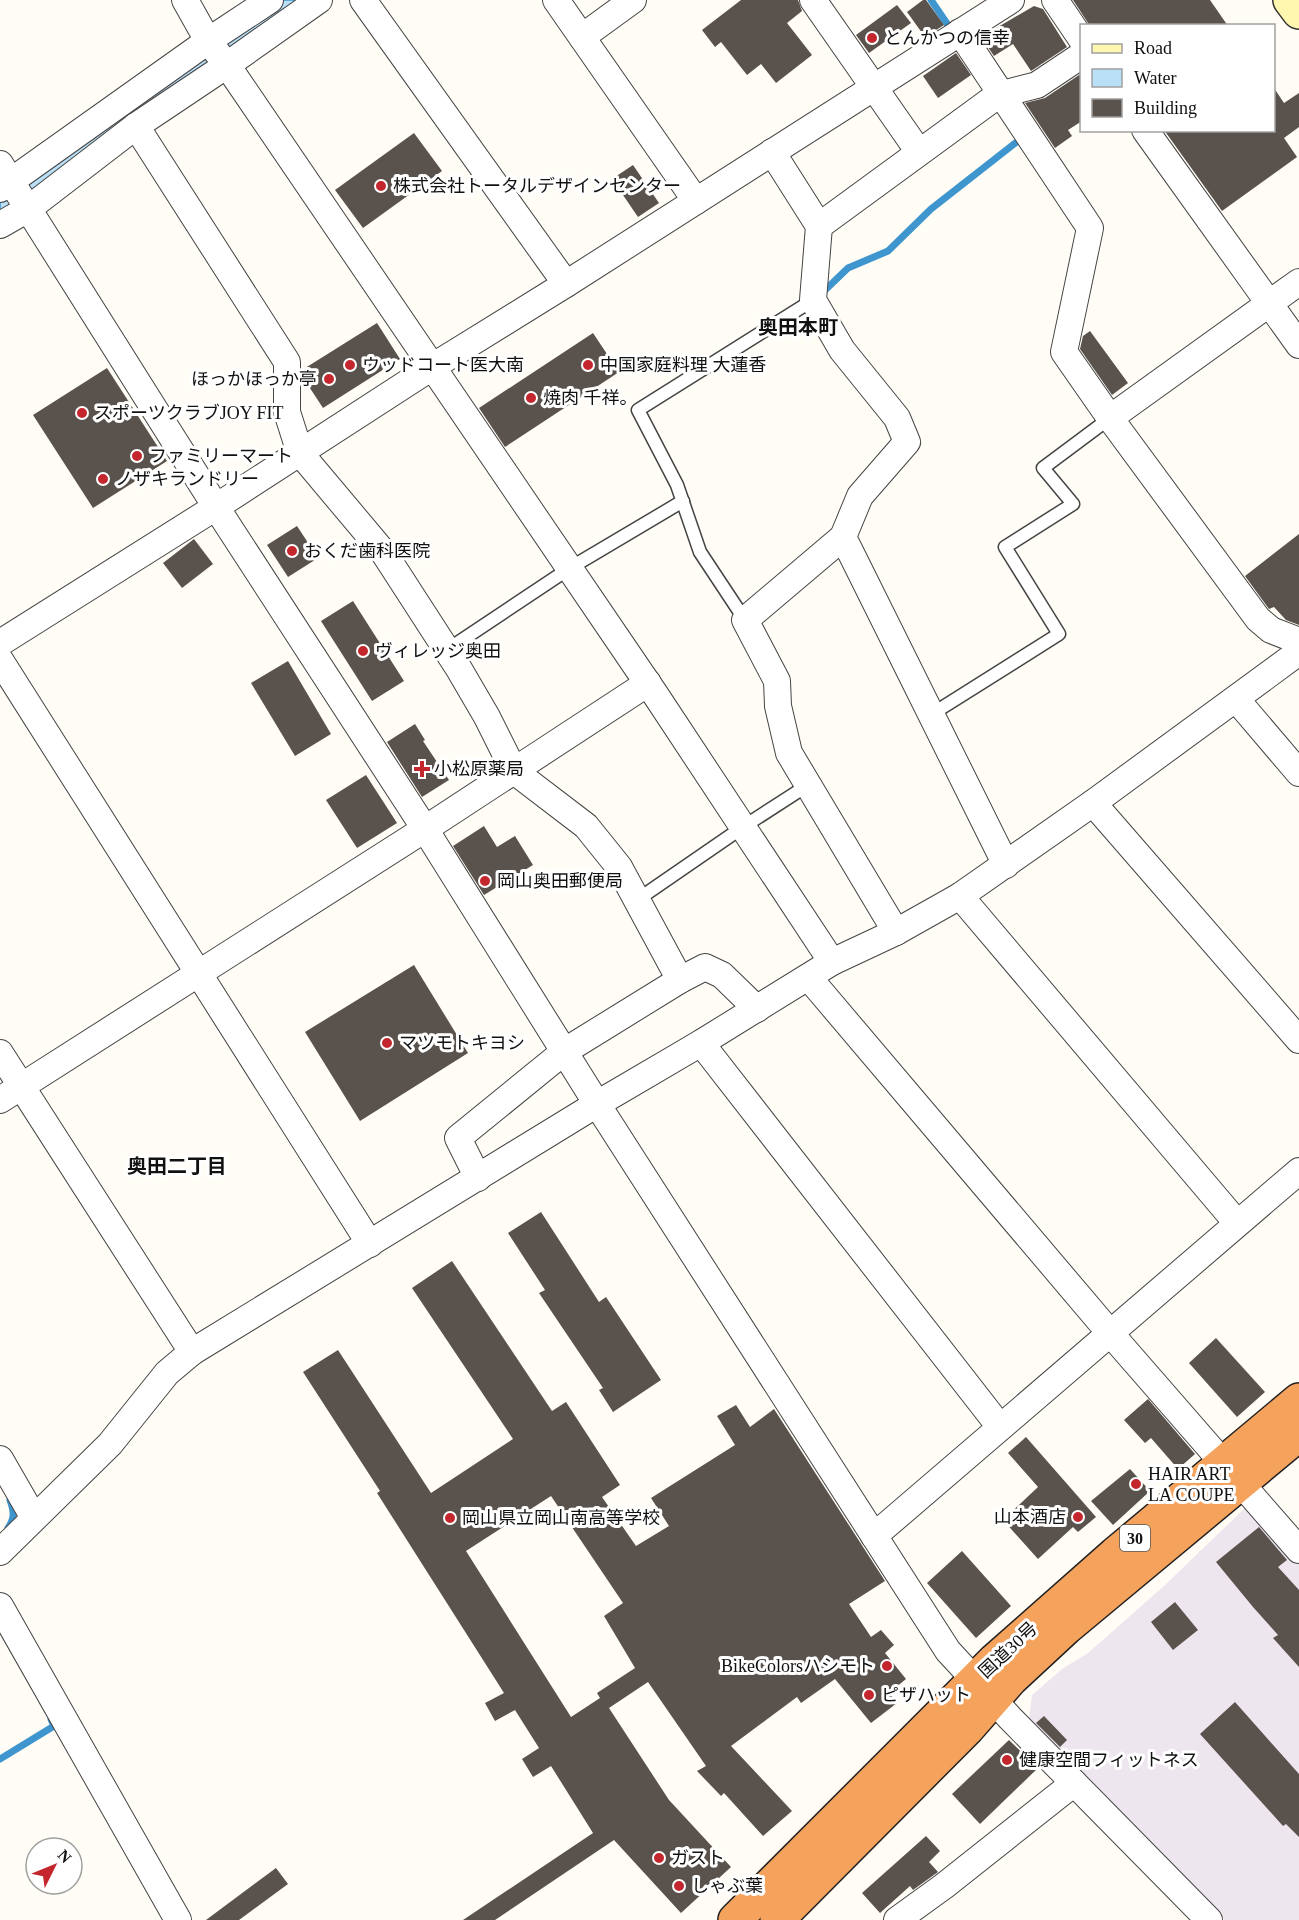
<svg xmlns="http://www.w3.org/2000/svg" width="1299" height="1920" font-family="'Times New Roman','Noto Sans JP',serif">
  <rect width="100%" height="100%" fill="#fffdf5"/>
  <path fill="#eee6ef" d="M1248,1505L1299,1562V1920H1225L1029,1719L1032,1695L1062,1669L1088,1653L1165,1585Z"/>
  <path fill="#b9e0f7" stroke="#3f96cf" stroke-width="1.5" d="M284,0H310L0,213V198Z"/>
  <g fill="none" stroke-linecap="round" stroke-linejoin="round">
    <g stroke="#3f96cf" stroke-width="7">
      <path d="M931,0L948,25"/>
      <path d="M821,294L848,268L888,251L931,209L1023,137"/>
      <path d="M8,1528C15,1518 14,1511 10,1500"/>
      <path d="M0,1759L54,1726L51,1719"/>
    </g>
  </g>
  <g fill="#5a524d" fill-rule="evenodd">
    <path d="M741,0H798L802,11L787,23L812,55L776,83L761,64L747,75L721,42L715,47L702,30Z"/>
    <path d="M923,0H926L944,25L925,37L907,12Z"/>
    <path d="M1073,0H1210L1228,26H1090Z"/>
    <path d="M897,5L911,23L869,53L856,35Z"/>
    <path d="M1034,6L1043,9L1067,47L1031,71L1013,44L994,56L981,37Z"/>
    <path d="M956,53L971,75L938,98L923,76Z"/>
    <path d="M1082,73V121L1068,130L1072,136L1055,148L1025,103L1045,98Z"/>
    <path d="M1274,88L1284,103L1299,93V127L1284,138L1297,157L1222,211L1164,130H1274Z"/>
    <path d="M414,133L442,171L363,228L335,190Z"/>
    <path d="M633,165L659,203L638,217L612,179Z"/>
    <path d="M377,323L400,359L323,408L302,376V370Z"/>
    <path d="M1090,331L1128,383L1112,395L1080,349L1083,336Z"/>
    <path d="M593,333L619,372L505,447L479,408Z"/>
    <path d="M107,368L167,461L93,508L33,415Z"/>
    <path d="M297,526L318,558L288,577L267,545Z"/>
    <path d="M1299,534V625L1286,620L1274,607L1269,609L1245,576Z"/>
    <path d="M194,539L213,564L182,588L163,563Z"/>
    <path d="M353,601L404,681L372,701L321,621Z"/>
    <path d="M288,661L331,734L295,756L251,683Z"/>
    <path d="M415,724L425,740L423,741L449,780L422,797L387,742Z"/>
    <path d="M366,775L397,823L357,848L326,800Z"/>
    <path d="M484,826L497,847L515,836L533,865L484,895L453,846Z"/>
    <path d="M414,965L468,1053L360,1121L305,1032Z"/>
    <path d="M541,1212L599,1302L606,1297L661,1380L613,1412L599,1390L603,1388L539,1293L545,1290L508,1233Z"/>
    <path d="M452,1261L552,1411L566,1402L620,1485L602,1497L636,1546L669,1526L651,1498L735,1445L717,1416L736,1405L750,1427L774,1409L885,1581L849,1604L871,1637L881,1630L894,1645L885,1653L906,1679L889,1693L897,1703L871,1723L835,1679L801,1703L797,1697L731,1746L792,1811L763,1836L724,1793L721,1796L697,1771L706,1766L648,1682L609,1708L669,1800L731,1867L681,1913L614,1840L495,1920H463L593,1833L551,1766L533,1777L522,1759L539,1748L515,1710L495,1721L485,1703L504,1693L377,1493L380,1491L303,1372L338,1350L431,1493L513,1439L412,1288ZM551,1496L623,1603L604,1616L635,1668L597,1693L600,1698L571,1717L466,1551Z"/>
    <path d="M1216,1338L1265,1392L1237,1417L1189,1363Z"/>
    <path d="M1148,1399L1195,1454L1178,1469L1151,1438L1145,1443L1124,1420Z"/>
    <path d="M1026,1437L1096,1517L1078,1532L1073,1527L1038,1559L1003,1520L1038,1487L1008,1453Z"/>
    <path d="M1130,1469L1150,1491L1113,1525L1091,1501Z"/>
    <path d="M1259,1527L1287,1560L1278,1567L1299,1590V1667L1273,1638L1278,1635L1253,1607L1216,1562Z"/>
    <path d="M962,1551L1011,1606L976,1638L927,1583Z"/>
    <path d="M1175,1602L1198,1630L1173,1650L1151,1622Z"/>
    <path d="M1235,1702L1299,1774V1837L1286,1824L1283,1826L1200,1734Z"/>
    <path d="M1044,1716L1067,1740L1060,1747L1036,1723Z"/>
    <path d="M1009,1740L1038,1768L980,1824L952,1794Z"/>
    <path d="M926,1836L940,1851L929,1862L938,1872L913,1890L910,1886L880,1913L862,1893Z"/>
    <path d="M276,1868L288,1884L239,1920H206Z"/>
  </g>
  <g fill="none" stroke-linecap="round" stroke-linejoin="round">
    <defs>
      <g id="lane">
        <path d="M745,620L700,552L677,485L638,410L813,300"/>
        <path d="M447,650L570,568L683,501"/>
        <path d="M932,714L1059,634L1005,547L1073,504L1043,468L1110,418"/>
        <path d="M637,900L743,827L808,785"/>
      </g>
      <g id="street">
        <path d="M185,0L208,41L227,65L655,694L832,962"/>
        <path d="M363,0L566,284"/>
        <path d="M556,0L696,201"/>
        <path d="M813,0L919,152"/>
        <path d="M1055,0L1082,40"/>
        <path d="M960,32L1090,228L1064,352L1110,418"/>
        <path d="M582,37L633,0"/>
        <path d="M136,126L287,362V412L300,453L384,553L459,669L487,717L514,771L586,826L619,867L680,980"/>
        <path d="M1145,130L1299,345"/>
        <path d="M772,152L819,226L813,300L842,350L897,418L907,442L860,496L843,537L1006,865"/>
        <path d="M0,164L216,507L425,829L597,1104L948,1651L1010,1718L1209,1920"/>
        <path d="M0,189L208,41L270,0"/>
        <path d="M0,225L28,209L136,126L227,65L319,0"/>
        <path d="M819,226L994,98L1002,94L1037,85L1082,55"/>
        <path d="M1299,282L1110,418L1258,619L1271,630L1299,641"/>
        <path d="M843,537L745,620L777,681L778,706L789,753L896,932"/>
        <path d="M0,643L216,507L432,367L566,284L1011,0"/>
        <path d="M0,660L370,1244"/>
        <path d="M1236,699L1299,773"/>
        <path d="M1093,803L1299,1040"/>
        <path d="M960,896L1237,1223"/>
        <path d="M809,978L1110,1333L1299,1550"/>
        <path d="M701,1043L1000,1427"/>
        <path d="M0,1053L192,1352"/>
        <path d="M0,1100L425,829L648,683"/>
        <path d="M478,1178L458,1138L565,1051L680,980L705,967L722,975L757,1009"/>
        <path d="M0,1459L34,1518"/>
        <path d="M874,1536L1299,1171"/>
        <path d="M0,1552L110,1444L167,1373L192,1352L597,1104L701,1043L832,962L896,932L960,896L1093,803L1299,652"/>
        <path d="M0,1606L178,1920"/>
        <path d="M897,1920L944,1886L1074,1783"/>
      </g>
      <path id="secondary" d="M1290,0L1299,12"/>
      <g id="highway">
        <path d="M735,1920L995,1660L1115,1554L1299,1400"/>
        <path d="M777,1920L968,1728L1011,1679L1066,1628L1299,1434"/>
      </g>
    </defs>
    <use href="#lane" stroke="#444" stroke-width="15"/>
    <use href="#street" stroke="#444" stroke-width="28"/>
    <use href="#secondary" stroke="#333" stroke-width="36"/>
    <use href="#highway" stroke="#222" stroke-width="36"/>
    <use href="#lane" stroke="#fff" stroke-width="12"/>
    <use href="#street" stroke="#fff" stroke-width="26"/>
    <use href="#secondary" stroke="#fff6b0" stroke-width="33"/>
    <use href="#highway" stroke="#f5a25d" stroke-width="33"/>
  </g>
  <g fill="#c4262e" stroke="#fff" stroke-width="2">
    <circle cx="872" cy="38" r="6"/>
    <circle cx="381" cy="186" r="6"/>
    <circle cx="350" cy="365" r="6"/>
    <circle cx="588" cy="365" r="6"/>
    <circle cx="329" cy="379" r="6"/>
    <circle cx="531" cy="398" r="6"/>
    <circle cx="82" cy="413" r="6"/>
    <circle cx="137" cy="456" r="6"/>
    <circle cx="103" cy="479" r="6"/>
    <circle cx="292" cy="551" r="6"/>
    <circle cx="363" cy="651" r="6"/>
    <path d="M419 760h6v6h6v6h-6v6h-6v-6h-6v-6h6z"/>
    <circle cx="485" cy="881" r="6"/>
    <circle cx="387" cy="1043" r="6"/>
    <circle cx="1136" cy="1484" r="6"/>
    <circle cx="1078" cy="1517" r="6"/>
    <circle cx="450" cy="1518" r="6"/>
    <circle cx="887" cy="1666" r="6"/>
    <circle cx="869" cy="1695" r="6"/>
    <circle cx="1007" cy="1760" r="6"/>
    <circle cx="659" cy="1858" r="6"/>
    <circle cx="679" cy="1886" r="6"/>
  </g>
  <g text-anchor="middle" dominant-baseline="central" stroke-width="6" stroke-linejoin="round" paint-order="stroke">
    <rect fill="#fff" stroke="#585858" stroke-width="1.5" x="1120" y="1525" width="30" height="26" rx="4.5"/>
    <g font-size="16" font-weight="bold" fill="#111">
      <text x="1135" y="1538">30</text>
    </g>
    <g font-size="18" fill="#111" stroke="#fff" text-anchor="start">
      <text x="884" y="38">とんかつの信幸</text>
      <text x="393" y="186">株式会社トータルデザインセンター</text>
      <text x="362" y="365">ウッドコート医大南</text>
      <text x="600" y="365">中国家庭料理 大蓮香</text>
      <text x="317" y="379" text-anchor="end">ほっかほっか亭</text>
      <text x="543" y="398">焼肉 千祥。</text>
      <text x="94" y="413">スポーツクラブJOY FIT</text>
      <text x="149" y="456">ファミリーマート</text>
      <text x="115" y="479">ノザキランドリー</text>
      <text x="304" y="551">おくだ歯科医院</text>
      <text x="375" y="651">ヴィレッジ奥田</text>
      <text x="434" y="769">小松原薬局</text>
      <text x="497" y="881">岡山奥田郵便局</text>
      <text x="399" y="1043">マツモトキヨシ</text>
      <text x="1148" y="1474">HAIR ART<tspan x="1148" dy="21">LA COUPE</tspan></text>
      <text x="1066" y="1517" text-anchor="end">山本酒店</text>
      <text x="462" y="1518">岡山県立岡山南高等学校</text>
      <text x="875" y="1666" text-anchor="end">BikeColorsハシモト</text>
      <text x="881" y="1695">ピザハット</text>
      <text x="1019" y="1760">健康空間フィットネス</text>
      <text x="671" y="1858">ガスト</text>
      <text x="691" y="1886">しゃぶ葉</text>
    </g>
    <g font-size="18" fill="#111" stroke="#fff">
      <text transform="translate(1008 1650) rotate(-43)">国道30号</text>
    </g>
    <g font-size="20" font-weight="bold" fill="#111" stroke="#fff">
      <text x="798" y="327">奥田本町</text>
      <text x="177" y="1166">奥田二丁目</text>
    </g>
  </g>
  <rect x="1080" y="24" width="195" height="108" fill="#ffffff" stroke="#a0a0a0" stroke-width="1.5"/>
  <rect x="1092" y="44" width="30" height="9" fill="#fff6b0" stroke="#a0a0a0" stroke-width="1.5"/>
  <text x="1134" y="54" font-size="18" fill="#111111">Road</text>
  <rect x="1092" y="69" width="30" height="18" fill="#b9e0f7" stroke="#a0a0a0" stroke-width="1.5"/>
  <text x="1134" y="84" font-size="18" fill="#111111">Water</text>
  <rect x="1092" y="99" width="30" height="18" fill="#5a524d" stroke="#a0a0a0" stroke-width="1.5"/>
  <text x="1134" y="114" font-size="18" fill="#111111">Building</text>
  <g transform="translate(54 1866) rotate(47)"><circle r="28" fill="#ffffff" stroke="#a0a0a0" stroke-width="1.5"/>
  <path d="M0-4.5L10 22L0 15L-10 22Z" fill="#c4262e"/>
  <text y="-9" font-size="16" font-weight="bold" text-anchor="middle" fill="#111111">N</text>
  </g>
</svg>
